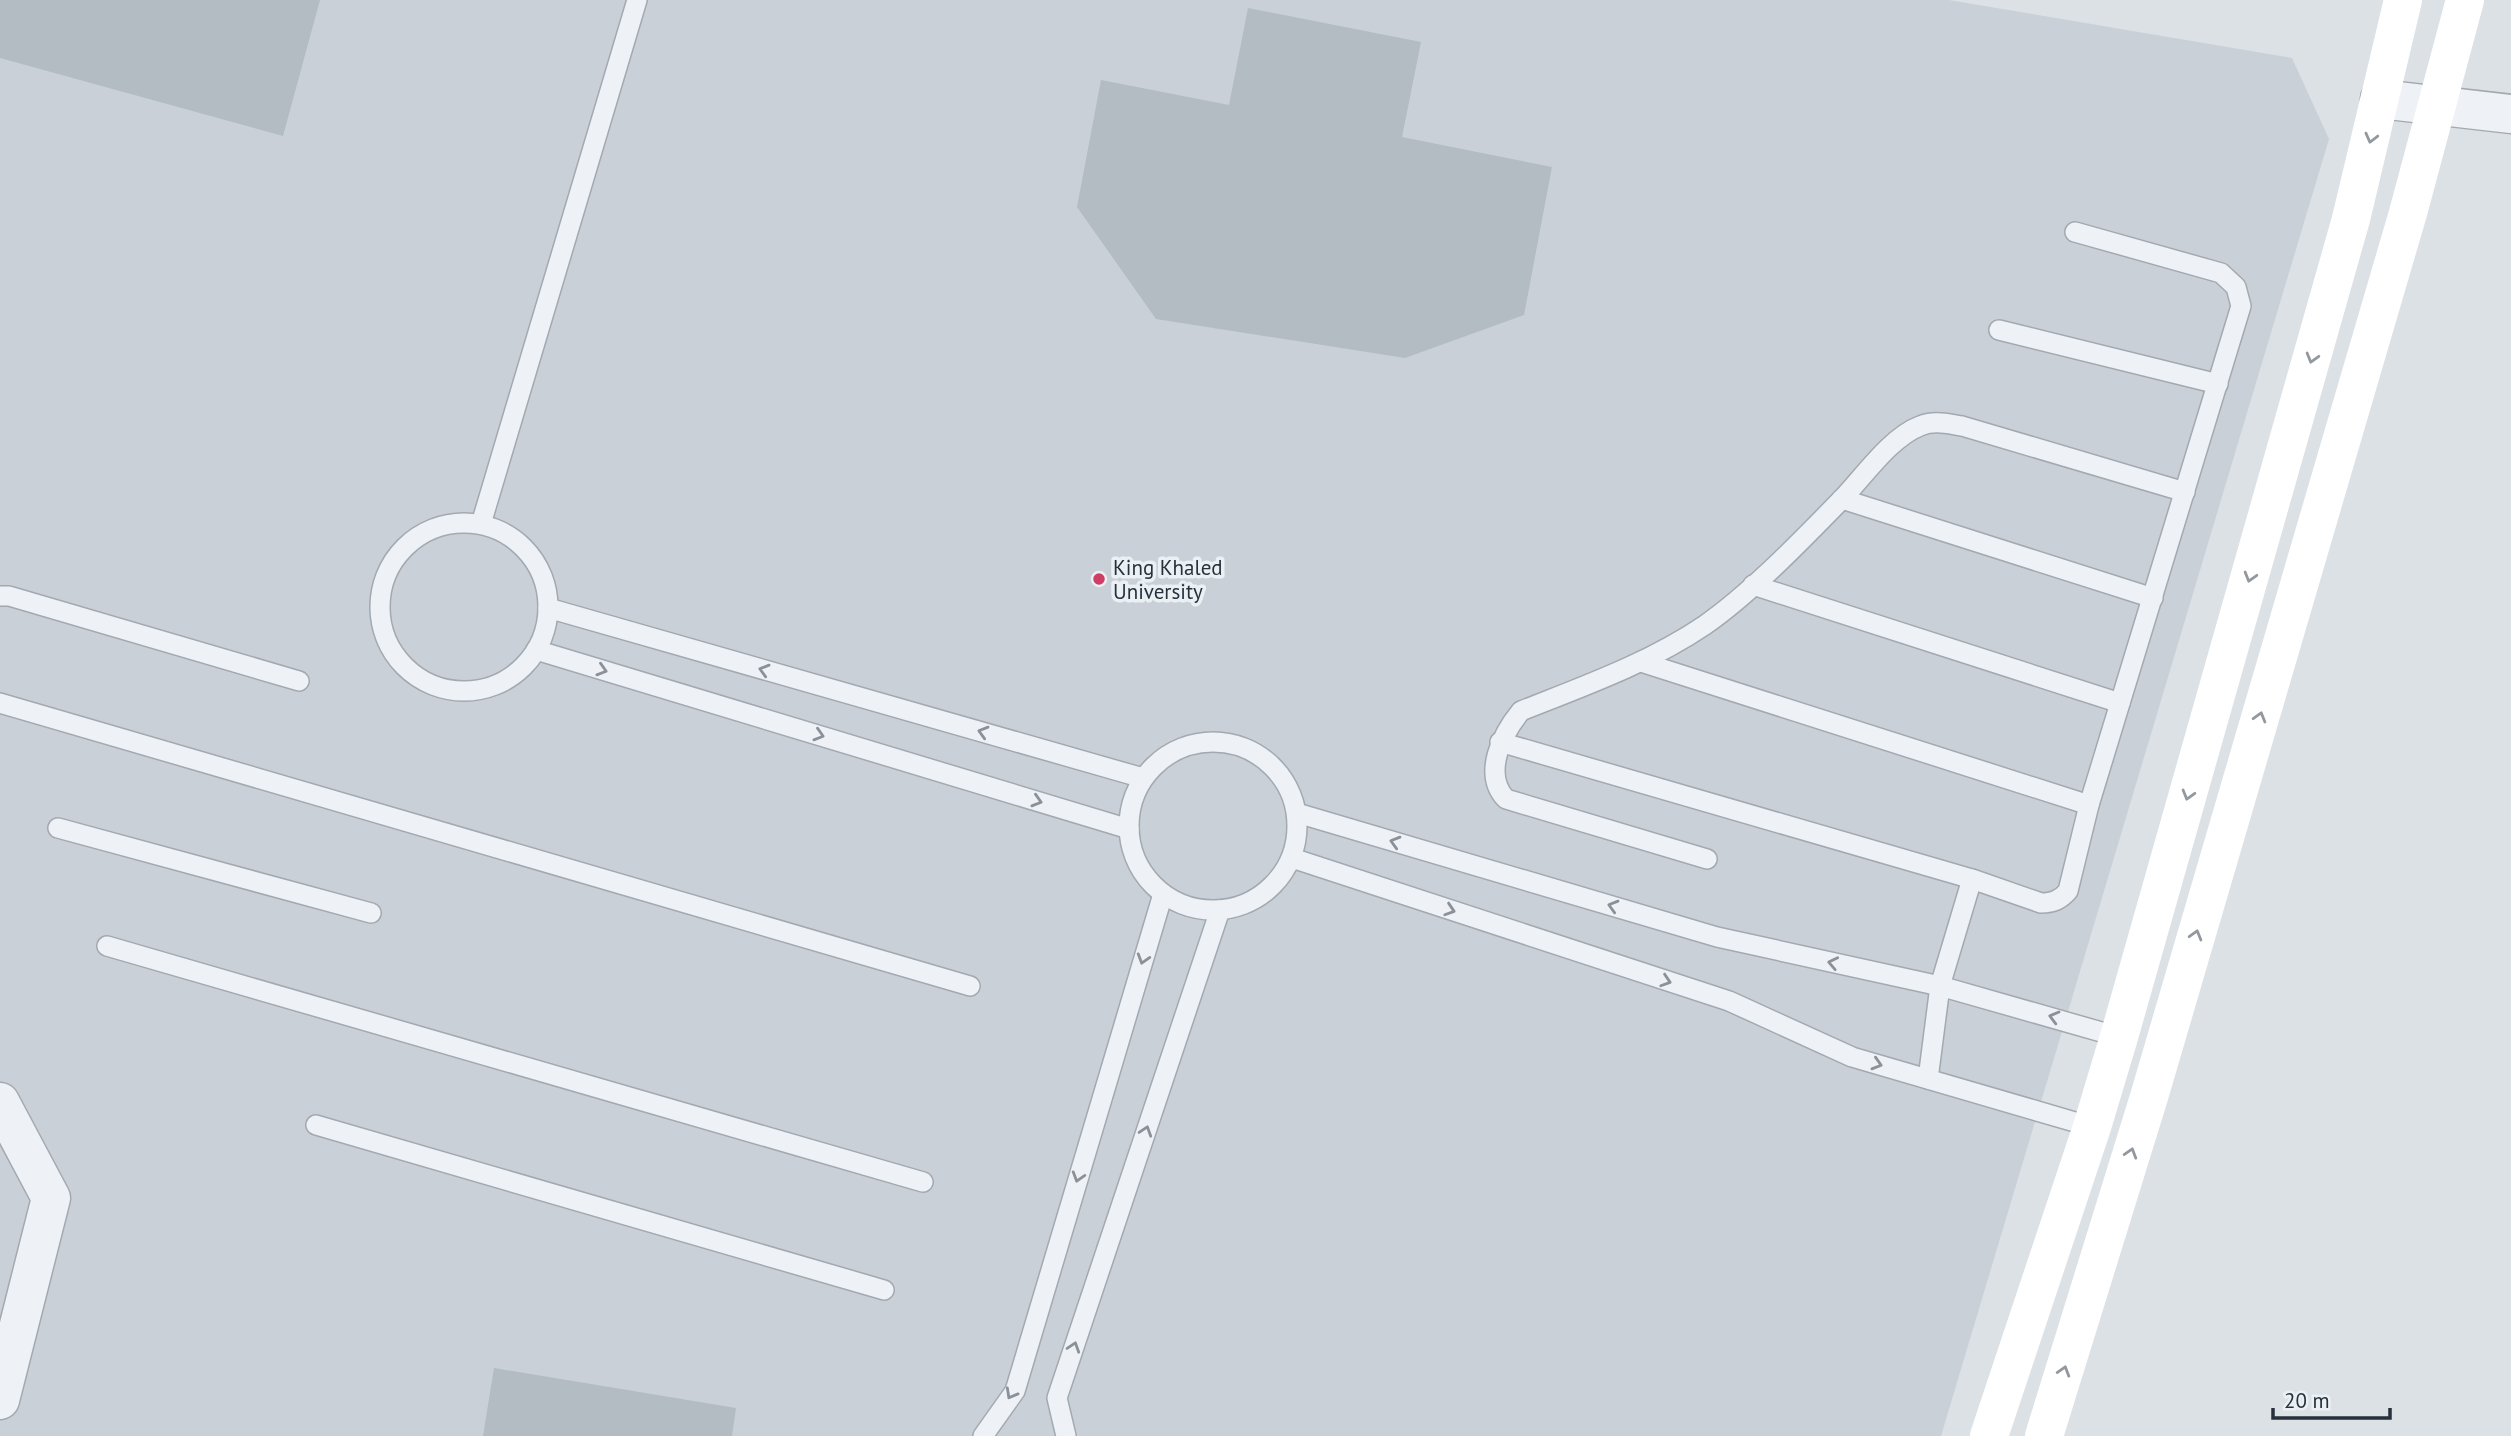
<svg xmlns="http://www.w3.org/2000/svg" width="2511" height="1436" font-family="'PT Sans',sans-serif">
  <rect width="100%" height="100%" fill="#dce1e6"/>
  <path fill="#cad0d8" d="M0,0H1949L2292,58L2329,139L1941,1436H0Z"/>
  <g fill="#b3bbc3">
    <path d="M0,0H320L283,136L0,58Z"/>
    <path d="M1248,8L1421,42L1402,137L1552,167L1524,315L1405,358L1156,319L1077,207L1101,80L1229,105Z"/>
    <path d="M494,1368L736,1408L732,1436H483Z"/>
  </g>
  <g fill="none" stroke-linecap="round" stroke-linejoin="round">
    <defs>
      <g id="lane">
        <path d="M1999,330L2218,384"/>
        <path d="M1842,499L2153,598"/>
        <circle cx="464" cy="607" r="84"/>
        <path d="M481,524L637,0"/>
        <path d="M1753,585L2120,703"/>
        <path d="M0,596H9L299,681"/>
        <path d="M548,608L1143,778"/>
        <path d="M536,650L1129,829"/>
        <path d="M1641,662L2089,805"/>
        <path d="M0,703L970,986"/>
        <circle cx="1213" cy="826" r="84"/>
        <path d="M1500,742L1972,879"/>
        <path d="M1297,813L1717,937L1940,986L2119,1037"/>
        <path d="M58,828L371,913"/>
        <path d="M1292,858L1729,1001L1852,1057L2092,1127"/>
        <path d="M1707,859L1506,799C1482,774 1502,734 1521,711C1584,686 1649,663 1705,625C1751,593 1803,539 1843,498C1864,476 1891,437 1920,426C1934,420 1948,424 1962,426L2185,492"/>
        <path d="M107,946L923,1182"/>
        <path d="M1928,1079L1940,986L1972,879L2041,903C2053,903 2060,900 2068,891L2089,805L2241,306L2236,287L2221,273L2075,232"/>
        <path d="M316,1125L884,1290"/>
        <path d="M983,1436L1015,1391L1163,894"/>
        <path d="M1066,1436L1057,1398L1220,910"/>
      </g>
      <g id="street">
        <path d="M2380,99L2511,114"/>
        <path d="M0,1102L51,1198L0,1400"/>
      </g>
    </defs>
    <use href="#lane" stroke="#a2a9b0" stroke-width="22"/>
    <use href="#street" stroke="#a2a9b0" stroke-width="41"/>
    <use href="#lane" stroke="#eef1f5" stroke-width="19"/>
    <use href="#street" stroke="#eef1f5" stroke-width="38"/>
    <g stroke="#fff" stroke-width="38">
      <path d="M1989,1436L2092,1127L2119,1037L2351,219L2403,0"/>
      <path d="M2044,1436L2149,1097L2408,213L2465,0"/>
    </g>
  </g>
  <defs><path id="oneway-chevron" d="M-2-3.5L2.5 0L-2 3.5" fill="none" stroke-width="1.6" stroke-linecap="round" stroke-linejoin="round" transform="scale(1.75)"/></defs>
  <g stroke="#92989e">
    <use href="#oneway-chevron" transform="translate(2371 138) rotate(104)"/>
    <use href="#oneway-chevron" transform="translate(2312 358) rotate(106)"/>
    <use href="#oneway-chevron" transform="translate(2250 577) rotate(106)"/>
    <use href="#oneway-chevron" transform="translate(2260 717) rotate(-74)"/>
    <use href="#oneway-chevron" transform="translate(2188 795) rotate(106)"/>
    <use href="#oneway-chevron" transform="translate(2196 935) rotate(-74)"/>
    <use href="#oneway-chevron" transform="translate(2131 1153) rotate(-73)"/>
    <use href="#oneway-chevron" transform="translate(2064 1371) rotate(-73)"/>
  </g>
  <g stroke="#8a9198">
    <use href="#oneway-chevron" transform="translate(602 670) rotate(17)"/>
    <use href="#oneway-chevron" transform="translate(764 670) rotate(-164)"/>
    <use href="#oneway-chevron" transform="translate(983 732) rotate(-164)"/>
    <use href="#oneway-chevron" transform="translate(819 735) rotate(17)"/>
    <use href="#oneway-chevron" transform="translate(1037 801) rotate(17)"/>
    <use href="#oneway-chevron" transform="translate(1395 842) rotate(-164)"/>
    <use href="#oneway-chevron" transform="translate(1613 906) rotate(-164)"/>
    <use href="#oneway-chevron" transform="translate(1450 910) rotate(18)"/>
    <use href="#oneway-chevron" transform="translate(1143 959) rotate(107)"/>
    <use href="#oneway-chevron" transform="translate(1833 963) rotate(-168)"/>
    <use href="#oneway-chevron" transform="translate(1666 981) rotate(18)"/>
    <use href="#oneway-chevron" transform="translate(2054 1017) rotate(-165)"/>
    <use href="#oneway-chevron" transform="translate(1877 1064) rotate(17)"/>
    <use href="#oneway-chevron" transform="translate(1146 1131) rotate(-72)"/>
    <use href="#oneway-chevron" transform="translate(1078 1177) rotate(107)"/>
    <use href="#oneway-chevron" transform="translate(1074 1347) rotate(-72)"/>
    <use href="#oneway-chevron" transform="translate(1011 1394) rotate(119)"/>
  </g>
  <circle fill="#ce3e65" stroke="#ebf0f4" stroke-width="2.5" cx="1099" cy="579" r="7"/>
  <g text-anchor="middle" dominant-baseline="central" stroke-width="7" stroke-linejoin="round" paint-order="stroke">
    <g font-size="21" fill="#26313c" stroke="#ebf0f4" text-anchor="start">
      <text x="1113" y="567">King Khaled<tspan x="1113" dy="24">University</tspan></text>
    </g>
  </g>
  <path d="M2273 1408v10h117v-10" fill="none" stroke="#26313c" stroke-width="3.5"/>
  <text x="2284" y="1408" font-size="21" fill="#26313c" stroke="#ebf0f4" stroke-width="5" paint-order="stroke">20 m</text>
</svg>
